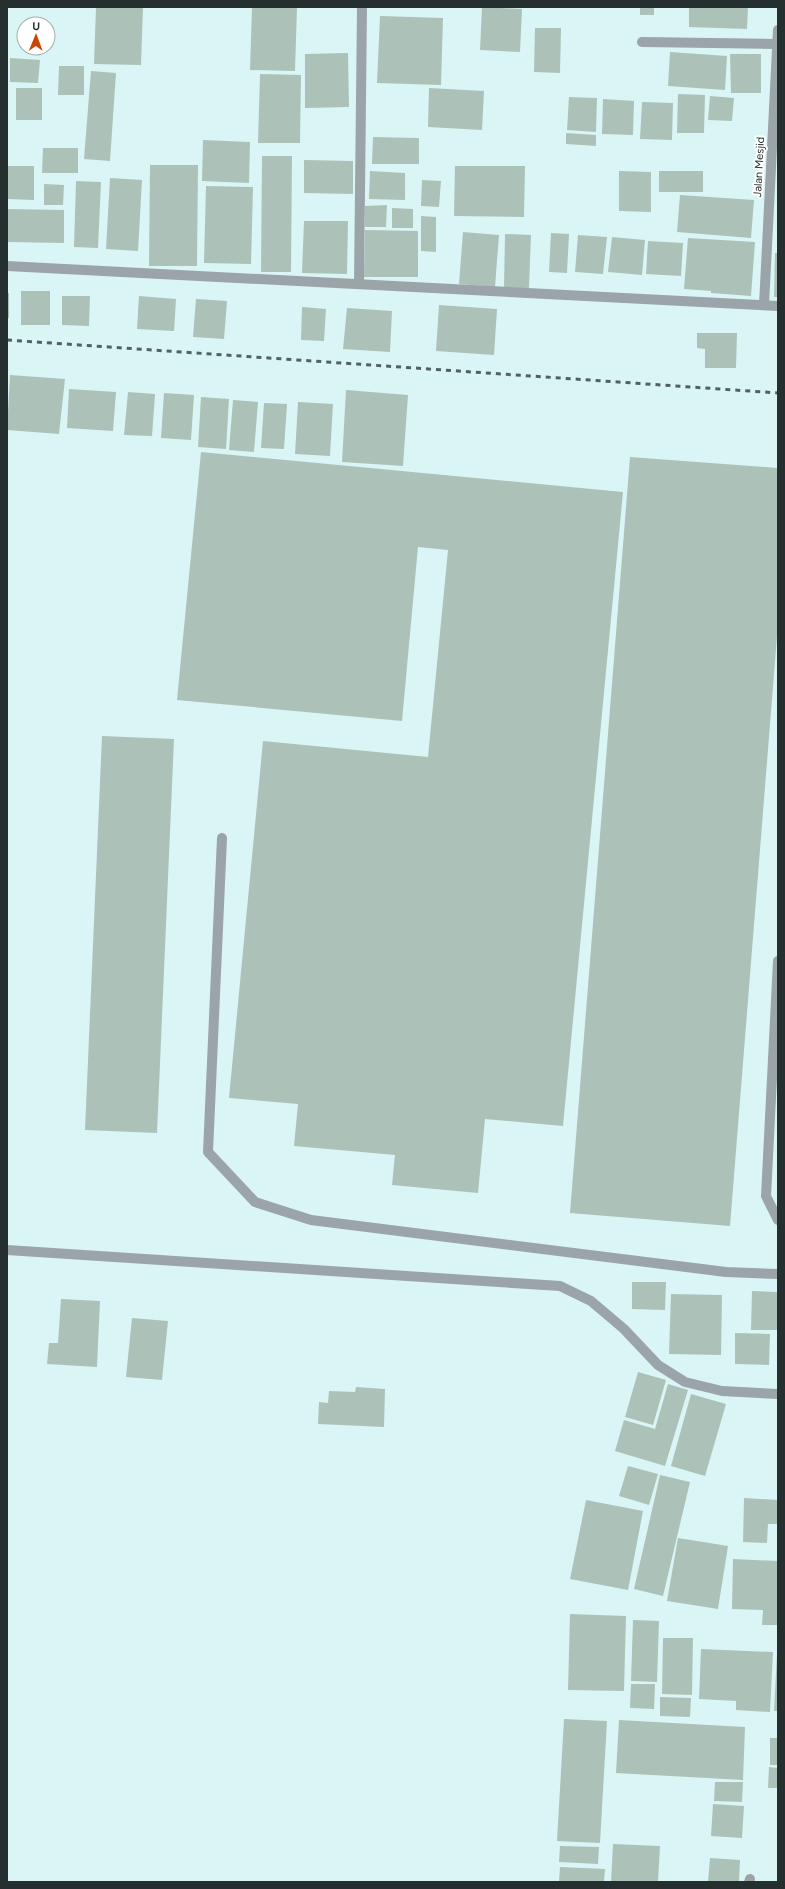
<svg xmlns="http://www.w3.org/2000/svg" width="785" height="1889" font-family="Figtree,sans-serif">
  <rect width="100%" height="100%" fill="#daf5f6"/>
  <g fill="#acc2b8">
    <path d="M96,7H143L141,65L94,64Z"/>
    <path d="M252,7H297L295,71L250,70Z"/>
    <path d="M482,7L522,9L520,52L480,50Z"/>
    <rect x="640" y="7" width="14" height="8"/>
    <path d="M689,7H748L747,29L689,27Z"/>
    <path d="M380,16L443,18L441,85L377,83Z"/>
    <path d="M535,28H561L560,73L534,72Z"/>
    <path d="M670,52L727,56L725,90L668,86Z"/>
    <path d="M348,53L349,107L305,108V54Z"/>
    <path d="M730,54H761V93H731Z"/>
    <path d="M10,58L40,60L38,83L10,82Z"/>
    <path d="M59,66H84V95H58Z"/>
    <path d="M91,71L116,73L110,161L84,159Z"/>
    <path d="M260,74L301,75L300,143H258Z"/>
    <rect x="16" y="88" width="26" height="32"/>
    <path d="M429,88L484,91L482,130L428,127Z"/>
    <path d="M678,94L705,95L704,133H677Z"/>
    <path d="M710,96L734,98L732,121L708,120Z"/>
    <path d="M569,97L597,98L596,132L567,130Z"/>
    <path d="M603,99L634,101L633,135L602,134Z"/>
    <path d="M642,102L673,103L672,140L640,139Z"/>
    <path d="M566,133L596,135V146L566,144Z"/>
    <path d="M373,137L419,138V164H372Z"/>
    <path d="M203,140L250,142L249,183L202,181Z"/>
    <path d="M43,148H78V173H42Z"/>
    <path d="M262,156H292L291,272H261Z"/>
    <path d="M304,160L353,161V194L304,193Z"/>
    <path d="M150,165H198L197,266H149Z"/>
    <path d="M7,166H34V200L7,199Z"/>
    <path d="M455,166H525L524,217L454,216Z"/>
    <path d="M370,171L405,173V200L369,199Z"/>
    <path d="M619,171L651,172V212L619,211Z"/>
    <rect x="659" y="171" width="44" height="21"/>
    <path d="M110,178L142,180L138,251L106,249Z"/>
    <path d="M422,180L441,181L439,207L421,206Z"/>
    <path d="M76,181L101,182L98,248L74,247Z"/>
    <path d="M44,184L64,185L63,205H44Z"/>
    <path d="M206,186L253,187L251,264L204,263Z"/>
    <path d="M680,195L754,200L751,238L677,232Z"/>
    <path d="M387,205L386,227H365V206Z"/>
    <path d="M392,208L413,209V228H392Z"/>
    <path d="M7,209L64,210V243L7,242Z"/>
    <path d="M421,216L436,217V252L421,251Z"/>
    <path d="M304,221H348L347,274L302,273Z"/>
    <path d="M365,230L418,231V277H364Z"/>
    <path d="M463,232L499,235L495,287L459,284Z"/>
    <path d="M551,233L569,234L567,273L549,272Z"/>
    <path d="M505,234L531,235L529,288H504Z"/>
    <path d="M578,235L607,237L603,274L575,272Z"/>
    <path d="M612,237L645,240L642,275L608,272Z"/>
    <path d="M688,238L755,242L751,296L711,293V291L684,289Z"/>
    <path d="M648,241L683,243L681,276L646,274Z"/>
    <path d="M775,253H778V297H774Z"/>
    <rect x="21" y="291" width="29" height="34"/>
    <rect x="7" y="293" width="2" height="25"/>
    <path d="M62,296H90L89,326L62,325Z"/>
    <path d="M139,296L176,299L174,331L137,329Z"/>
    <path d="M196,299L227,301L224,339L193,337Z"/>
    <path d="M439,305L497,309L494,355L436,351Z"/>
    <path d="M302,307L326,309L324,341L301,340Z"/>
    <path d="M347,308L392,311L390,352L343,349Z"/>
    <path d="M697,333H737L736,368H705V349L697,348Z"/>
    <path d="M10,375L65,379L59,434L7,430Z"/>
    <path d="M69,389L116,392L113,431L67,428Z"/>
    <path d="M346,390L408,395L403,466L342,462Z"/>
    <path d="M128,392L155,394L152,436L124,435Z"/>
    <path d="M164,393L194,395L191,440L161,438Z"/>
    <path d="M201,397L229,399L226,449L198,447Z"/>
    <path d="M233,400L258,402L254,452L229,450Z"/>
    <path d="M298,402L333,404L330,456L295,454Z"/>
    <path d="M264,403L287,404L284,449L261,448Z"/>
    <path d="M201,452L623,492L563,1126L485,1119L478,1193L392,1185L395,1155L294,1146L298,1104L229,1098L263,741L428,757L448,550L418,547L402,721L177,700Z"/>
    <path d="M630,457L778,468V624L730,1226L570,1213Z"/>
    <path d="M102,736L174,739L157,1133L85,1130Z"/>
    <path d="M632,1282H666L665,1310L632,1309Z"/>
    <path d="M752,1291L778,1292V1330H751Z"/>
    <path d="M671,1294L722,1295L721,1355L669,1354Z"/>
    <path d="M61,1299L100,1301L97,1367L47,1364L49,1343H58Z"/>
    <path d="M132,1318L168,1321L162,1380L126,1377Z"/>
    <path d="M735,1333L770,1334L769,1365L735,1364Z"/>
    <path d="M638,1372L666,1380L653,1425L625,1417Z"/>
    <path d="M668,1384L688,1390L665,1466L615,1451L624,1420L655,1429Z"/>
    <path d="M356,1387L385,1389L384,1427L318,1424L319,1402L328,1403L329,1391L355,1392Z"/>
    <path d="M691,1394L726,1404L705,1476L671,1466Z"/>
    <path d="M628,1466L658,1474L649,1505L619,1496Z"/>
    <path d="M660,1475L690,1482L663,1596L634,1589Z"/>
    <path d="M744,1498L778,1500V1524H768L767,1543L743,1542Z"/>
    <path d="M586,1500L643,1511L628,1590L570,1579Z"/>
    <path d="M678,1538L728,1546L718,1609L667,1601Z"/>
    <path d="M733,1559L778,1561V1625H762L763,1610L732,1609Z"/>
    <path d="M570,1614L626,1616L624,1691L568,1690Z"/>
    <path d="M633,1620L659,1621L657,1682L631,1681Z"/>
    <path d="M663,1638H693L692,1695L662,1694Z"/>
    <path d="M701,1649L773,1652L770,1712L736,1710V1701L699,1699Z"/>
    <path d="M777,1654H778V1711H774Z"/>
    <path d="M631,1684H655L654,1709L630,1708Z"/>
    <path d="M660,1697L691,1698L690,1717L660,1716Z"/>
    <path d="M564,1719L607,1721L600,1843L557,1841Z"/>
    <path d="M619,1720L745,1727L743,1780L616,1773Z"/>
    <rect x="770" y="1738" width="8" height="27"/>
    <path d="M769,1767L778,1768V1788H768Z"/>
    <path d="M715,1782H743L742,1802L714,1801Z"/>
    <path d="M713,1804L744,1806L742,1838L711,1836Z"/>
    <path d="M613,1844L660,1846L658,1882H611Z"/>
    <path d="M560,1846L599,1847L598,1864L559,1862Z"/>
    <path d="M710,1858L740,1860L739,1882H708Z"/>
    <path d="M560,1867L605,1869L604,1882H559Z"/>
  </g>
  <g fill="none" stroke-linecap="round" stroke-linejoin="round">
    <g stroke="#9ba4a9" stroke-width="10">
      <path d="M642,42L777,44"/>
      <path d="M7,266L778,306"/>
      <path d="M359,284L362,7"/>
      <path d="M764,305L778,30"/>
      <path d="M222,838L208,1152L255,1202L311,1220L726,1272L778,1274"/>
      <path d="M778,961L766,1196L778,1220"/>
      <path d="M7,1250L560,1286L591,1301L624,1329L658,1365L685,1382L722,1391L778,1394"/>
      <path d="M749,1882L750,1879"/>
    </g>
    <path stroke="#526060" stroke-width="3" stroke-dasharray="5 5" stroke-linecap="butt" d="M7,340L778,393"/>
  </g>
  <g text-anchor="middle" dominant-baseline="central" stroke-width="4" stroke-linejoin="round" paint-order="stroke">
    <g font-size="11" fill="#252f2f" stroke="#fff">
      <text transform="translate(759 167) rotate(-87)">Jalan Mesjid</text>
    </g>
  </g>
  <rect width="785" height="1889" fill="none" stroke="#252f2f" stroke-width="16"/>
  <g transform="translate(36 36) rotate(1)"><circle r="19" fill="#ffffff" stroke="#a8acac"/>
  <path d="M0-3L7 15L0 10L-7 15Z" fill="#c94400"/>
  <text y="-6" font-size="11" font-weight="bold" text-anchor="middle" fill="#252f2f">U</text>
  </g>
</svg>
